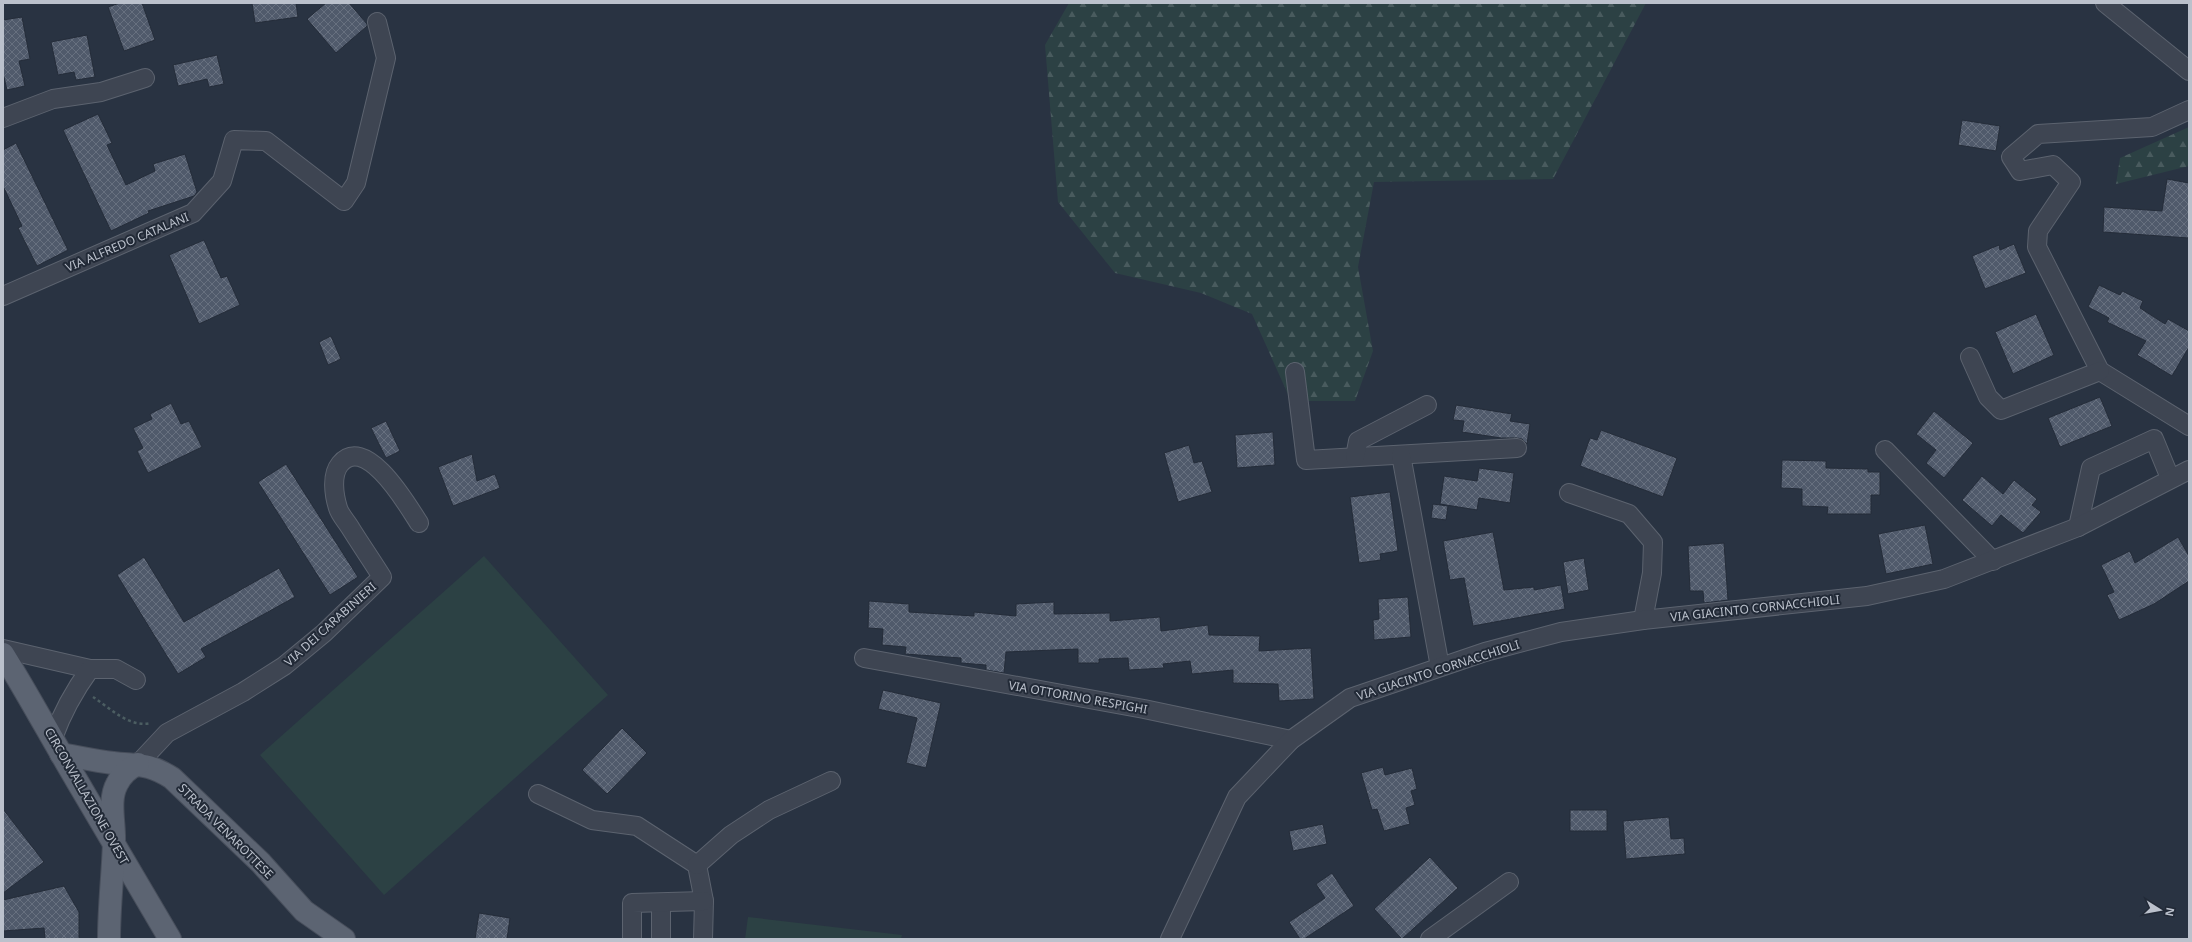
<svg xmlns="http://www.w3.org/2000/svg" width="2192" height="942" font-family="'Noto Sans',sans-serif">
  <defs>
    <pattern id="forest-firs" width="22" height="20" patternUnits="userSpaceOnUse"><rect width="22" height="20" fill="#2c4144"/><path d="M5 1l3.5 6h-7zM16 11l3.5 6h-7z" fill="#495b5e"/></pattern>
    <pattern id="building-cross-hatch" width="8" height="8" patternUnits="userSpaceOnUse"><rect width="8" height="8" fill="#505a6b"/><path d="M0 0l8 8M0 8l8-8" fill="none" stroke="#67707f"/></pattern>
  </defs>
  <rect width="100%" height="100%" fill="#293342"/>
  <g fill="url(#forest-firs)">
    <path d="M1069,3H1646L1553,179L1374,182L1358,267L1373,351L1355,401H1291L1252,314L1201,293L1115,273L1058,202L1045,45Z"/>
    <path d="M2189,127V166L2116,184L2120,158Z"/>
  </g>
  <g fill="#2c4144">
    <path d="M484,556L608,695L384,895L260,755Z"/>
    <path d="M748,917L902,935L901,939H745Z"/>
  </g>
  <g fill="url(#building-cross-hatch)" stroke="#242c39">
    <path d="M120,3H142L155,40L124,51L108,7Z"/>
    <path d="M252,3H296L298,17L255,23Z"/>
    <path d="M326,3H349L367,24V26L336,53L307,19Z"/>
    <path d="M22,17L30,59L19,61L25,86L7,90L3,73V20Z"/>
    <path d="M87,35L95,77L76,80L74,72L58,75L51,42Z"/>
    <path d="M217,55L224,84L209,87L207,79L178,86L173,65Z"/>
    <path d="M98,114L112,143L107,145L126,185L155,171L153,164L185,154L197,192L194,196L148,211L149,213L111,231L63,130Z"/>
    <path d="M1962,120L2000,126L1996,151L1958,145Z"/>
    <path d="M16,143L68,250L37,266L18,228L22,226L3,186V150Z"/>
    <path d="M2167,179L2189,183V238L2103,232L2104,207L2162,211Z"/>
    <path d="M204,240L221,278L227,276L240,305L199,324L169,255Z"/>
    <path d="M2014,244L2026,273L1985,289L1972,256L1999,245L2000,250Z"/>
    <path d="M2099,285L2120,295L2122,291L2143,301L2140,308L2165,324L2168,319L2189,331V347L2172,376L2137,355L2146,341L2107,322L2109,318L2088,307Z"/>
    <path d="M2036,314L2054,355L2013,374L1995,332Z"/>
    <path d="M331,336L341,359L328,365L319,342Z"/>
    <path d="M2100,397L2112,426L2060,447L2048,418Z"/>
    <path d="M171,403L181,424L189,421L202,447L148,473L137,451L143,448L133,428L152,419L150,414Z"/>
    <path d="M1456,405L1512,414L1510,421L1530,424L1527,444L1522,439L1517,438H1501L1462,432L1464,421L1453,420Z"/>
    <path d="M1934,411L1973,443L1944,478L1926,463L1936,450L1916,434Z"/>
    <path d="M386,421L400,451L386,458L371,428Z"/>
    <path d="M1601,430L1677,458L1663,497L1580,466L1590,438L1597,440Z"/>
    <path d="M1273,432L1275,465L1237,468L1235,435Z"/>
    <path d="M1189,445L1194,463L1202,461L1212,492L1178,502L1164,453Z"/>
    <path d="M472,454L477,481L495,474L500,488L453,506L438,467Z"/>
    <path d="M1782,460L1826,461V468L1868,469V472H1880V495H1871V514H1827L1828,507L1802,506V489L1781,488Z"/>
    <path d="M286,464L358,577L330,595L258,482Z"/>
    <path d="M1479,468L1514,473L1510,503L1479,498L1477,510L1440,504L1444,476L1477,481Z"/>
    <path d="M1982,476L2003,494L2014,480L2037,499L2032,505L2041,512L2023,533L2001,515L1992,526L1962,500Z"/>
    <path d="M1390,492L1398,551L1380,554L1381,560L1359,563L1350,497Z"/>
    <path d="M1433,504L1448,506L1446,520L1431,518Z"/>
    <path d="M1925,525L1933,564L1886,574L1878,534Z"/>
    <path d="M1493,532L1504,590L1534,587V590L1561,585L1565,609L1473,626L1464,578L1450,580L1443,541Z"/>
    <path d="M2178,537L2189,556V581L2154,604L2119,620L2107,595L2114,592L2101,565L2130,551L2135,563Z"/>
    <path d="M1724,543L1728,600L1704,603L1703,591H1690L1688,546Z"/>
    <path d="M144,557L184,622L279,568L295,597L201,649L206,657L178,674L117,575Z"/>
    <path d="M1584,558L1589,590L1568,594L1563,562Z"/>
    <path d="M1408,597L1411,637L1374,640L1373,620L1379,619L1378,599Z"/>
    <path d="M869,601L909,604V612L974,616V612L1016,616V604L1054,602V614L1110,613V621L1160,617L1161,631L1208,625L1209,635L1260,636L1259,651L1311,648L1314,699L1279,701L1278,684L1233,683V670L1192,674L1190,661L1163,664L1164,668L1129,670L1128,658L1099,659V663H1078V649L1006,652L1004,673L986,670V665L961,663V658L905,654L906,647L882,645L883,629L868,628Z"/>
    <path d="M883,690L941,703L926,768L906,763L917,718L878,709Z"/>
    <path d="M622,728L647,753L607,794L582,770Z"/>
    <path d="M1383,767L1385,775L1412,768L1417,789L1411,791L1415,805L1406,808L1410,824L1384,831L1377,809L1372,810L1361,773Z"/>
    <path d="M3,809L44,862L3,893Z"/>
    <rect x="1570" y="810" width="37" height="21"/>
    <path d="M1669,817L1671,839L1684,838L1685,854L1626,859L1623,821Z"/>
    <path d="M1323,824L1327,844L1293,851L1289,831Z"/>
    <path d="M1430,857L1458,888L1402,939L1374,909Z"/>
    <path d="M1332,873L1354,906L1304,939H1300L1289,922L1325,898L1316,884Z"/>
    <path d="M64,886L79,912V939H45L44,928L3,931V900Z"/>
    <path d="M479,913L510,918L507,939H475Z"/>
  </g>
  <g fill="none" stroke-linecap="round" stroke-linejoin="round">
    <defs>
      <g id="minor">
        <path d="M2105,3L2189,71"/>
        <path d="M2189,110L2152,127L2038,134L2011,157L2020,171L2053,165L2071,182L2038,231L2037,247L2100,371L2189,426"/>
        <path d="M3,118L53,99L101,92L145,78"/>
        <path d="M3,296L193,213L222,181L234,140L266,141L344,201L356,183L386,58L377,22"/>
        <path d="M1970,357L1988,397L2001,410L2100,371"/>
        <path d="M1295,372L1306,460L1517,448"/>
        <path d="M1885,450L1993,561"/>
        <path d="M1401,455L1440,667"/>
        <path d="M1355,457L1358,441L1427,405"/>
        <path d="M1569,493L1629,514L1653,542L1652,573L1643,620"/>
        <path d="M2078,527L2091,468L2154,439L2170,478"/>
        <path d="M3,649L90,669"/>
        <path d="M864,658L1144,709L1291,740"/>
        <path d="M53,738C62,713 74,691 90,669H116L136,680"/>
        <path d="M138,764L167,733L243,692L284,666L324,633L382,577C372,561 361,545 351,529C347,522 340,515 338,508C334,495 331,475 340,464C366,433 408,506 419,523"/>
        <path d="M538,794L592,820L637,826L697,865L704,901L703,939"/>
        <path d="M697,865L731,835L769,810L831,781"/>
        <path d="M661,903V939"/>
        <path d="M632,939V903L704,901"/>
        <path d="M1170,939L1237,797L1291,740L1350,698L1485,652L1561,632L1643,620L1867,596L1944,579L2078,527L2189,470"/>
        <path d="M1430,939L1509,882"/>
      </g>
      <g id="major">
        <path d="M3,654C29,696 52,739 77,781C108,834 139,886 170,939"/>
        <path d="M61,754C78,757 96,761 113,763C140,766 148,763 172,778L261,863L304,911L344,939"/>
        <path d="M109,939C109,906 113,874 114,842C115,824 108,800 117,784C122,774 128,769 138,764"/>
      </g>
    </defs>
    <use href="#minor" stroke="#5c636f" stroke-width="20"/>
    <use href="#major" stroke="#474e5b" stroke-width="24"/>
    <path stroke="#4c5e62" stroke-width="2.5" stroke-dasharray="3 3" stroke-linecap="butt" d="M93,697C110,708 129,728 151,723"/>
    <use href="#minor" stroke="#3e4552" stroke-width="18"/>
    <use href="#major" stroke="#5c6472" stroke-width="22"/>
  </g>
  <g text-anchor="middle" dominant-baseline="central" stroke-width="4" stroke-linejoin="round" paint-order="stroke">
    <g font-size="12" fill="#bbc1cc" stroke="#222a37">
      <text transform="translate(127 242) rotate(-23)">VIA ALFREDO CATALANI</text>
      <text transform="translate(1755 608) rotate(-6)">VIA GIACINTO CORNACCHIOLI</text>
      <text transform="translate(330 624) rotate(-42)">VIA DEI CARABINIERI</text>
      <text transform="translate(1438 670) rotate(-18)">VIA GIACINTO CORNACCHIOLI</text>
      <text transform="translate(1078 697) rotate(10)">VIA OTTORINO RESPIGHI</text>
      <text transform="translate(87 796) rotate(60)">CIRCONVALLAZIONE OVEST</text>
      <text transform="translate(226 831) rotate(45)">STRADA VENAROTTESE</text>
    </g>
  </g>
  <rect width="2192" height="942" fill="none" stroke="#bbc1cc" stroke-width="8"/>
  <g transform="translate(2160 910) rotate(101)" stroke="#222a37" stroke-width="3" paint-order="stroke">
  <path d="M0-3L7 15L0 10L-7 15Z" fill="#bbc1cc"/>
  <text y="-6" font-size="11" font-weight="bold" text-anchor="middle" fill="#bbc1cc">N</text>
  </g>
</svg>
